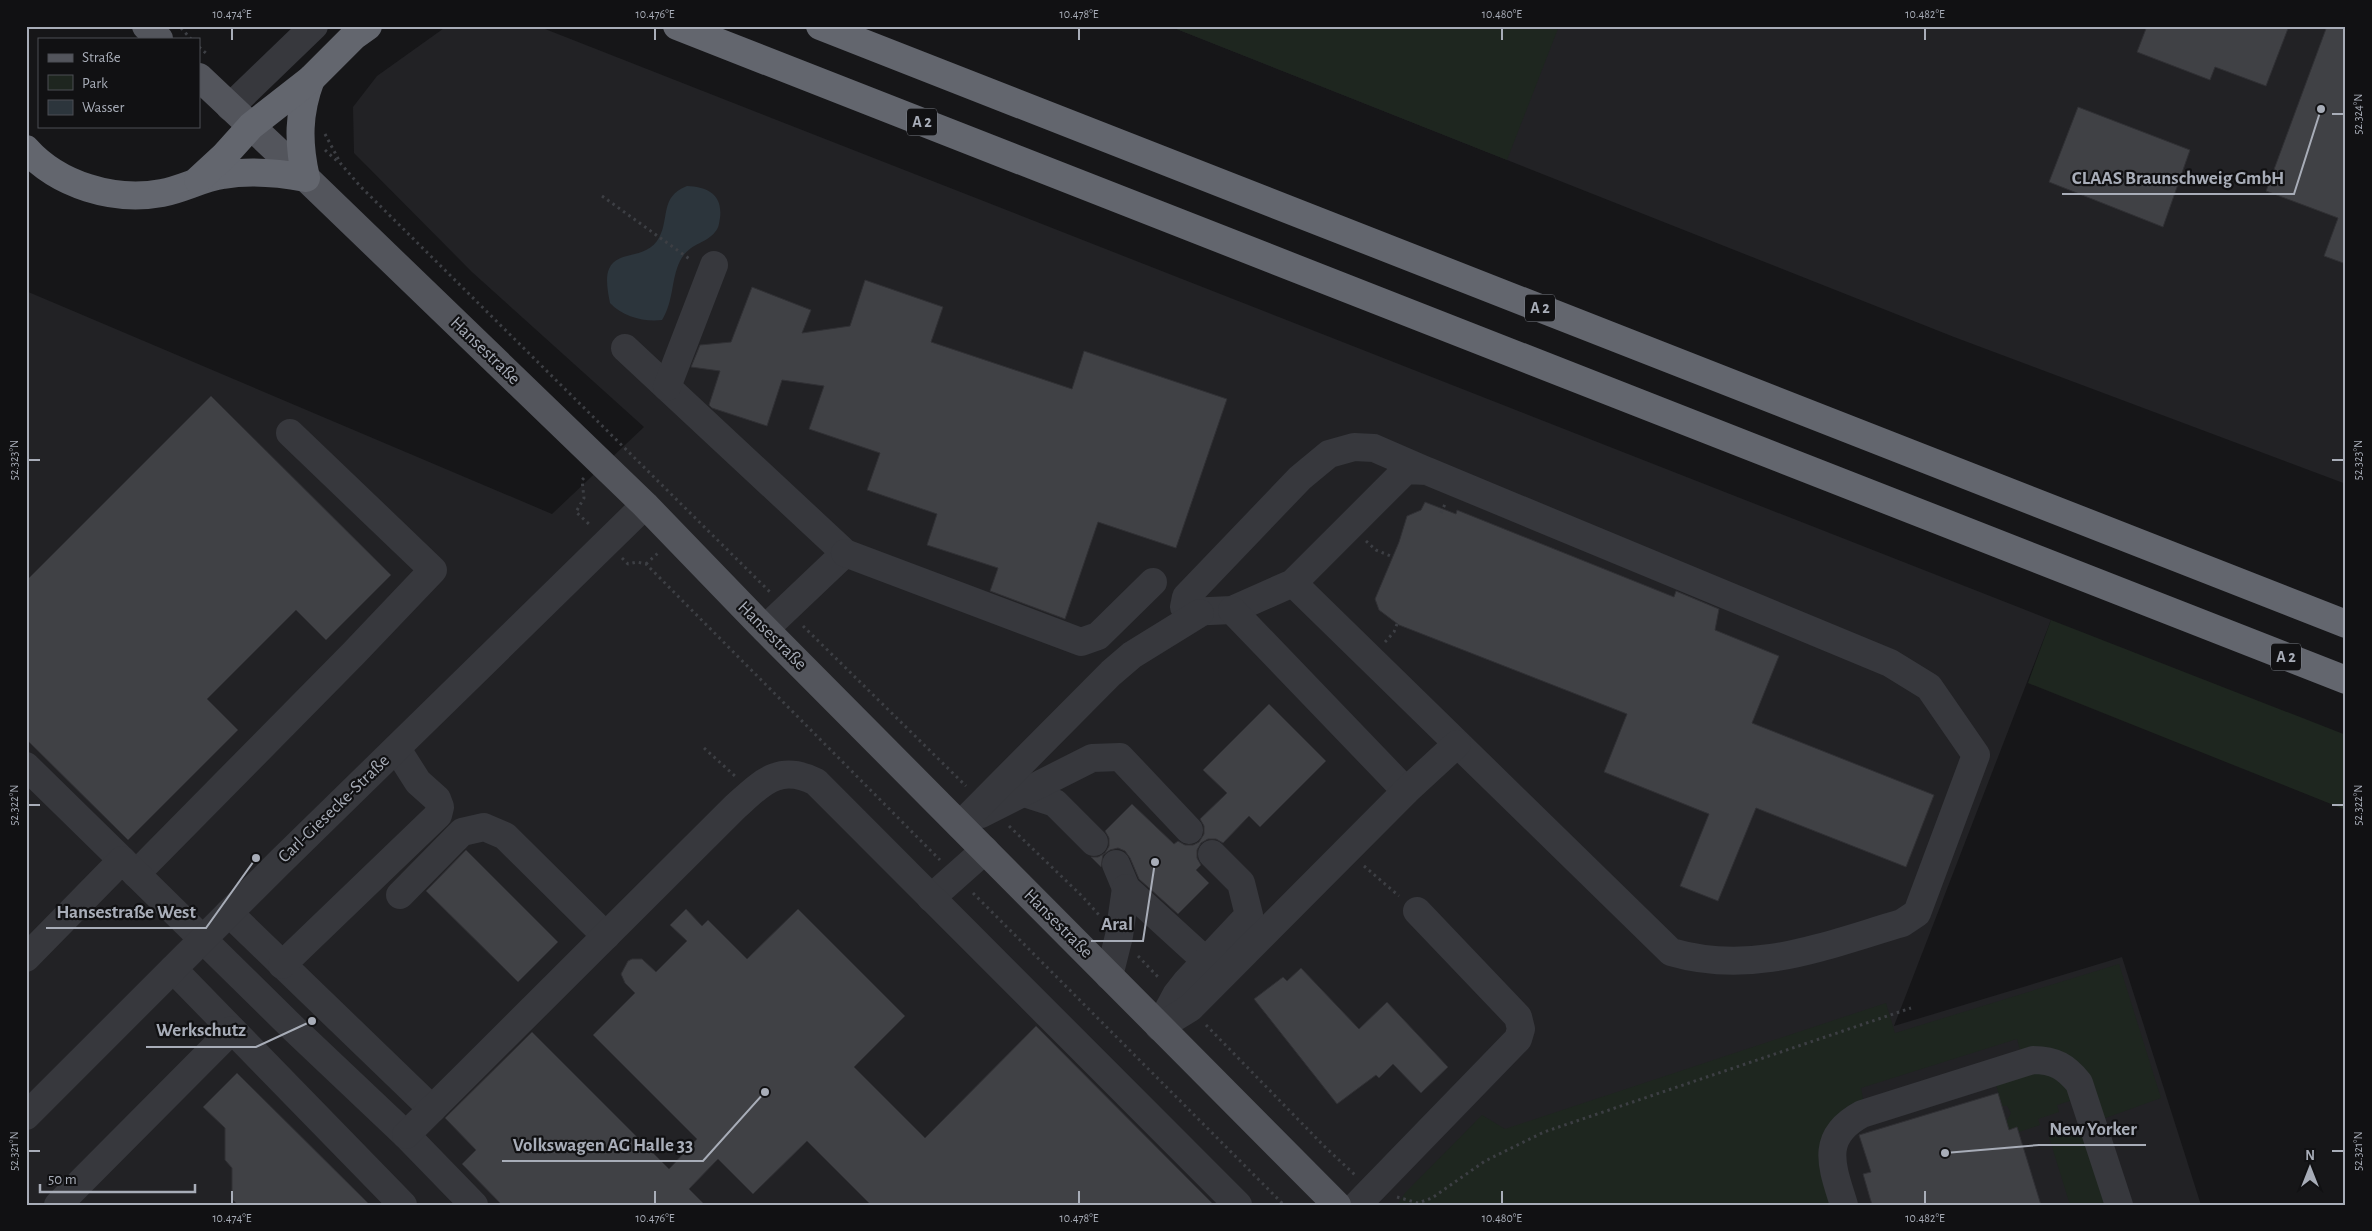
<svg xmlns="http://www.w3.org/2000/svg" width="2372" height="1231" font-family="'Alegreya Sans',sans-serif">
  <rect width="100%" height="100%" fill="#161618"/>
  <g fill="#222225">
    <path d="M447,26L540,27L2051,620L1894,1026L2122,957L2201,1205H26V291L552,514L644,427L472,272L354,153L353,107L377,76Z"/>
    <path d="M1169,26H2346V484L1954,337Z"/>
  </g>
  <g fill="#1e261f">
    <path d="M1169,26H1559L1507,160Z"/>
    <path d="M2051,620L2346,735V810L2028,683Z"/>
    <path d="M2119,964L2161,1098L2100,1120L2092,1093L2021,1054L2017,1039L1861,1088L1864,1104L1849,1109L1834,1205H1397L1405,1193L1482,1115L1505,1129L1886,1003L1895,1033Z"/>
    <path d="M2028,1071L2059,1077L2073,1100L2057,1105L2059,1112L2038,1119L2040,1125L2019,1132L2017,1127L2009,1130L2006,1122L2011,1113L2007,1106H2002L1995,1081Z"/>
    <path d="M2082,1127L2106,1205H2070L2049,1137Z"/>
  </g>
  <path fill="#2c353c" d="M687,186C707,187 723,194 720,218C719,223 719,228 715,232C706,244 689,243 680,261C671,279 674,301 662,320C644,322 623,317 610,303C608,293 605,278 609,269C617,250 643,260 657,241C671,221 658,197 687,186Z"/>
  <g fill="#404145" stroke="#303034">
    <path d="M2147,26H2289L2266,86L2215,67L2210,80L2137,52Z"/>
    <path d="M2327,26H2346V264L2324,256L2338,218L2266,191Z"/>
    <path d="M2078,107L2190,150L2163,227L2049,182Z"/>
    <path d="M865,280L943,307L931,342L1072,389L1084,351L1227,399L1176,548L1098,522L1065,619L990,591L998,568L927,545L937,514L867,490L880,453L809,429L824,386L782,380L767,426L712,408L709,405L720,371L691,367L700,345L731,342L752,287L811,310L802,333L850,326Z"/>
    <path d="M211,396L391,575L326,640L296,610L207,699L238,730L128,840L26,739V581Z"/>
    <path d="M1425,502L1456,514L1457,510L1674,597L1676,591L1719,609L1715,630L1779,656L1752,723L1934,795L1906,867L1756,808L1718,901L1680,886L1709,814L1604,772L1627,714L1399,625L1379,610L1375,599L1399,542L1407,516L1421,510Z"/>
    <path d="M1269,704L1326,761L1260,827L1249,816L1223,843L1216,839H1208L1201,843L1197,850V858L1201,865L1196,870L1209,883L1178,914L1139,879L1130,858L1125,851L1118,848L1110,850L1103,855L1101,867L1091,857H1098L1105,853L1109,846V838L1105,831L1132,804L1174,844L1178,841L1185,845H1193L1199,842L1204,834V826L1200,819L1227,793L1203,770Z"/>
    <path d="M466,850L558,942L518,982L426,891Z"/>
    <path d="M686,909L702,926L708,920L747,959L798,909L905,1016L854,1067L925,1138L1036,1026L1214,1205H871L807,1141L753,1194L718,1159L689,1189L705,1205H502L462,1164L476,1150L445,1118L532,1032L669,1169L697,1139L593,1035L635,993L625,983L621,974L628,961L632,959H642L656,972L687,941L670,925Z"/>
    <path d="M1301,968L1359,1029L1387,1002L1448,1067L1421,1093L1393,1064L1379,1078L1376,1075L1337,1104L1254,999L1283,977L1287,981Z"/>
    <path d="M237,1073L370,1205H238L232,1199V1168L225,1160V1128L203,1107Z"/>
    <path d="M1998,1093L2009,1130L2017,1127L2041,1205H1872L1863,1174L1871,1172L1859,1135Z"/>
  </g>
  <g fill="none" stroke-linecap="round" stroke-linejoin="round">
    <g stroke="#3d3f44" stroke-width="3" stroke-dasharray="2.5 4" stroke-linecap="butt">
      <path d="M181,28L191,39"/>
      <path d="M199,47L208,55"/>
      <path d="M325,134L341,164L360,186L771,593"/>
      <path d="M325,150L337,161"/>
      <path d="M602,196L691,260"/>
      <path d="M584,478L582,480L584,498L576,512L590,525"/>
      <path d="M1441,513L1445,504"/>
      <path d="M1366,541L1376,550L1393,557"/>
      <path d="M622,558L628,564L637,562L646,564L940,860"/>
      <path d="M646,564L658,553"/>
      <path d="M803,626L966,786"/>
      <path d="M1385,642L1394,632L1397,624"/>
      <path d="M704,748L735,776"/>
      <path d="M1009,826L1082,896L1099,915"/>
      <path d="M1364,866L1399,896"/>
      <path d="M973,893L1284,1205"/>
      <path d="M1138,956L1159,978"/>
      <path d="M1206,1025L1324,1146L1355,1175"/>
      <path d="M1397,1197L1418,1203L1432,1198L1485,1161L1544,1132L1911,1008"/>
    </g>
    <g stroke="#37383d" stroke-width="28">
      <path d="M230,107L314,26"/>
      <path d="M625,348L845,553L765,629"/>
      <path d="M667,387L714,265"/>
      <path d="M845,553L1081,642L1098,636L1153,582"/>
      <path d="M1293,583L1406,470L1427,471L1890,663L1929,687L1976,755L1917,913L1902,923C1823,946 1753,976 1671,952L1293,583L1232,610L1188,612L1184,607L1186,597L1300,478L1329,454L1354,447L1374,448L1427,471"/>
      <path d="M1232,610L1406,791"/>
      <path d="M26,766L122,860"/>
      <path d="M1024,793L1055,803L1094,842"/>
      <path d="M981,814L1092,758L1120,757L1189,830"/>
      <path d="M960,825L1111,673L1132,655L1200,613"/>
      <path d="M1116,864L1126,888"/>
      <path d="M136,874L353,654L433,570L290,433"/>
      <path d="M400,895L462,832L484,827L505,836L606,936"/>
      <path d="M931,898L985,850"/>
      <path d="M229,913L432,1109"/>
      <path d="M26,958L122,860L294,1029L406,1135L474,1205"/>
      <path d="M282,965L438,815L440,807L437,799L418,782L397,749"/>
      <path d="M173,969L403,1205"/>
      <path d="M1109,976L1119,936L1126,888L1206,961"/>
      <path d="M1160,1025L1176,995L1187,981L1249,915L1241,883L1212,854"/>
      <path d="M1159,1027L1190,1008L1406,791L1457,744"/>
      <path d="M26,1116L279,863L645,505"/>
      <path d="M406,1135L735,807C762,783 779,763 816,782L1238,1205"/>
      <path d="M58,1205L232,1030"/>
      <path d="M1357,1205L1518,1039L1521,1029L1518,1017L1417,911"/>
      <path d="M1844,1205C1832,1166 1819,1137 1862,1114L2033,1060C2055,1060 2066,1067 2079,1083L2119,1205"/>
    </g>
    <g stroke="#53555c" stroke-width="28">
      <path d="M146,26L159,39"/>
      <path d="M199,77L306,178L645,505L759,623L1337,1205"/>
    </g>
    <g stroke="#63666e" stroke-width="28">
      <path d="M677,26L2346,680"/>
      <path d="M820,26L2346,624"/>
      <path d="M26,149C58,185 114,202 162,193C183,189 202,178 223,175C251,170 279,173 306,178C298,143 298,113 311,79"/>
      <path d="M198,180L224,156L251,126L311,79L354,36L368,26"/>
    </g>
  </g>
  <path fill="none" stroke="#a8adb8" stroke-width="2" d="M232,28V40M655,28V40M1079,28V40M1502,28V40M1925,28V40M2332,114H2344M28,460H40M2332,460H2344M28,805H40M2332,805H2344M28,1151H40M2332,1151H2344M232,1191V1204M655,1191V1204M1079,1191V1204M1502,1191V1204M1925,1191V1204"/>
  <g text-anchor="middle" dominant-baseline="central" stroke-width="4.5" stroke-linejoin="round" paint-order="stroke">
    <g fill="#111113" stroke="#7b7e86" stroke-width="1">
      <rect x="907" y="108.5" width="30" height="27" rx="4"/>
      <rect x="1525" y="294.5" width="30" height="27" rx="4"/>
      <rect x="2271" y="643.5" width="30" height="27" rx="4"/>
    </g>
    <g font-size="16" font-weight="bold" fill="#a8adb8">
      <text x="922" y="122">A 2</text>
      <text x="1540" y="308">A 2</text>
      <text x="2286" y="657">A 2</text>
    </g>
    <g font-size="18" fill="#a8adb8" stroke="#111113">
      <text transform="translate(485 351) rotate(44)">Hansestraße</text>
      <text transform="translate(772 636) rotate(45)">Hansestraße</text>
      <text transform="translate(334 809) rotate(-44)">Carl-Giesecke-Straße</text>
      <text transform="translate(1058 924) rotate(45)">Hansestraße</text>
    </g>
  </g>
  <path fill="none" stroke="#a8adb8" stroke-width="2" d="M2321 109L2294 194H2062M256 858L206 928H46M1155 862L1143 941H1091M312 1021L256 1047H146M1945 1153L2039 1145H2146M765 1092L703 1161H502"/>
  <g fill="#a8adb8" stroke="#111113" stroke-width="2">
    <circle cx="2321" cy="109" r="5"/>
    <circle cx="256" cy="858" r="5"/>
    <circle cx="1155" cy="862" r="5"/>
    <circle cx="312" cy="1021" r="5"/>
    <circle cx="1945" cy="1153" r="5"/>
    <circle cx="765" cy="1092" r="5"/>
  </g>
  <g font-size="19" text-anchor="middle" font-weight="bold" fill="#a8adb8" stroke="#111113" stroke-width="4.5" stroke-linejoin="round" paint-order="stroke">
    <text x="2178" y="184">CLAAS Braunschweig GmbH</text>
    <text x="126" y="918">Hansestraße West</text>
    <text x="1117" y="930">Aral</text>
    <text x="201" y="1036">Werkschutz</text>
    <text x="2093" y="1135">New Yorker</text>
    <text x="603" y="1151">Volkswagen AG Halle 33</text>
  </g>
  <rect width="2372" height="1231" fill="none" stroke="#111113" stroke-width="55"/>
  <rect x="38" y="38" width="162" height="90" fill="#111113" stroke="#4d4f55"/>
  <rect x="48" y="54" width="25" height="8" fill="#53555c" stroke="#4d4f55"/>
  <text x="82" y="62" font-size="15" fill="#a8adb8">Straße</text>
  <rect x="48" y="75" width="25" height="15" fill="#1e261f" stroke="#4d4f55"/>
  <text x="82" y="88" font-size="15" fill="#a8adb8">Park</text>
  <rect x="48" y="100" width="25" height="15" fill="#2c353c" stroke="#4d4f55"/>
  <text x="82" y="112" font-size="15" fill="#a8adb8">Wasser</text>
  <g transform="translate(2310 1168)" stroke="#111113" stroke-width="4" paint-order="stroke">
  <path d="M0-4L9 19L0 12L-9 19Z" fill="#a8adb8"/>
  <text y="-8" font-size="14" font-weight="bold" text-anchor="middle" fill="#a8adb8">N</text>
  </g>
  <path d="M40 1184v8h155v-8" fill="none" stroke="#a8adb8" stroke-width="2.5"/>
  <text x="48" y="1184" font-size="15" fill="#a8adb8" stroke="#111113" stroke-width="4" paint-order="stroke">50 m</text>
  <rect x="28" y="28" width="2316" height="1176" fill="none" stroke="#a8adb8" stroke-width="2"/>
  <g font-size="12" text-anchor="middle" fill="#a8adb8">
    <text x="232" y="18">10.474°E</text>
    <text x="655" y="18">10.476°E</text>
    <text x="1079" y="18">10.478°E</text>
    <text x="1502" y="18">10.480°E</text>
    <text x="1925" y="18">10.482°E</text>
    <text transform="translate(2358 114) rotate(-90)" y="4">52.324°N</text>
    <text transform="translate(14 460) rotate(-90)" y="4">52.323°N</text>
    <text transform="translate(2358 460) rotate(-90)" y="4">52.323°N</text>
    <text transform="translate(14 805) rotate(-90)" y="4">52.322°N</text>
    <text transform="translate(2358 805) rotate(-90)" y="4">52.322°N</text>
    <text transform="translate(14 1151) rotate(-90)" y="4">52.321°N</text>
    <text transform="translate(2358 1151) rotate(-90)" y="4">52.321°N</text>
    <text x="232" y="1222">10.474°E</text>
    <text x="655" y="1222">10.476°E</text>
    <text x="1079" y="1222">10.478°E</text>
    <text x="1502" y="1222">10.480°E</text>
    <text x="1925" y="1222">10.482°E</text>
  </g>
</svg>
